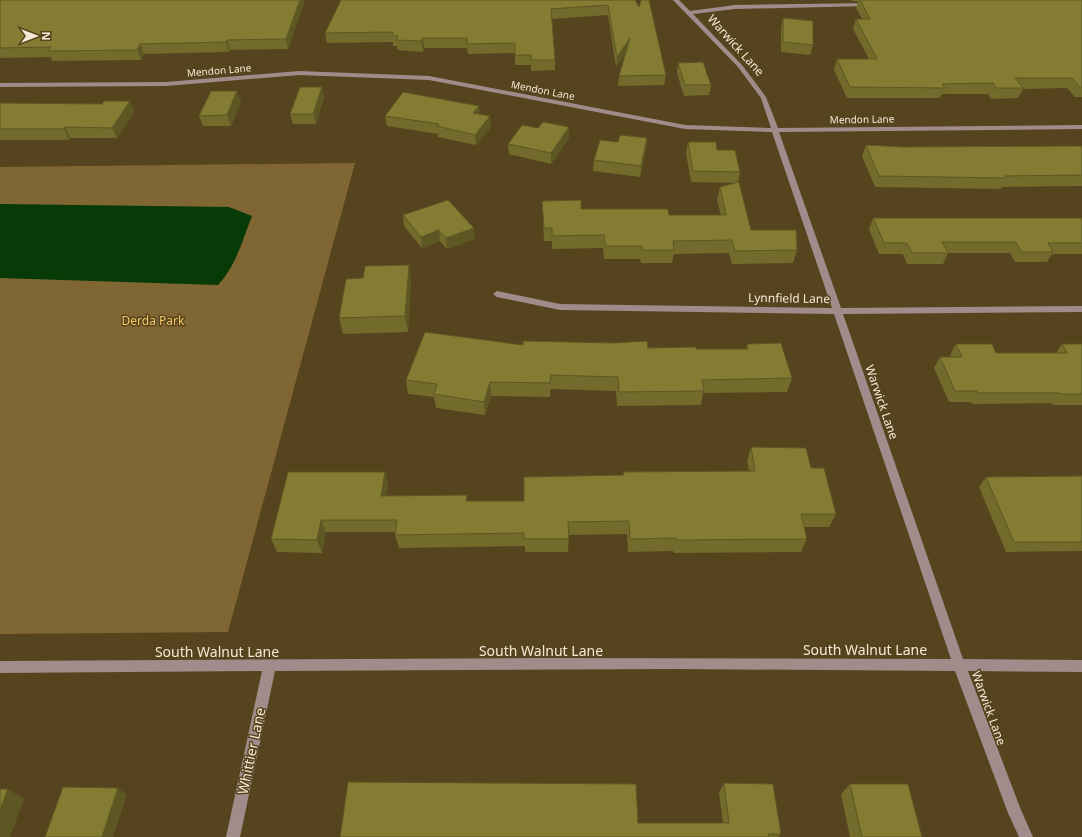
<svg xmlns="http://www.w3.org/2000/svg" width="1082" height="837" font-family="'Noto Sans',sans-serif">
  <rect width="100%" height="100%" fill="#56441f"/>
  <path fill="#806632" d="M355,163L228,632L0,634V167Z"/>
  <path fill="#063b08" d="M0,204L229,207L252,216C243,239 236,266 218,285L0,278Z"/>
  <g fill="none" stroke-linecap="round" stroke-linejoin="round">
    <path fill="#a28c8b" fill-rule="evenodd" d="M673,0H679L690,11L735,5L872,3V5L870,6L735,9L693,14L742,65L766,97L778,128L1082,125V129L779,132L841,308L1082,306V312L843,314L963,659L1082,660V672L968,671L1021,810L1033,837H1019L1008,813L955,671L676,669L275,671L240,837H226L262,671L0,673V661L541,658L951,659L834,314L560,310L497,297L493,294L497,291L560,304L832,308L772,132L685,129L429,80L299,75L166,86L0,87V83L166,82L299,71L429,76L685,125L771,128L761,98L738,67Z"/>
  </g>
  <g fill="#726b2b">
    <path d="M0,0H305L288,49L230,50L229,52L144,54L141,60L52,61L51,57L0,58Z"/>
    <path d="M635,0L666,75L664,85L618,86L619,76L625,54L616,67L608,15L552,19L555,60V70L531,71V65H515V53L468,54L467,48H424L423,52L397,50V46H393V42L327,43L325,33Z"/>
    <path d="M852,0H1082V97H1075L1067,88L1023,89L1018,98L991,99L988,94H942L940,98H847L834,70L837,59H869L853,29L856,19H862L856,8L858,1H852Z"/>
    <path d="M783,18L813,45L810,55L781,52V28Z"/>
    <path d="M678,63L711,85L709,95L684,96L677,73Z"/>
    <path d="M324,97L316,124H293L290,114Z"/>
    <path d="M130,101L134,112L117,138H70L69,140H0V103L102,104Z"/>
    <path d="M241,101L231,126H203L199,116Z"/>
    <path d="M479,106V114L490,116L491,127L476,145L438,137V134L387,126L385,116Z"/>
    <path d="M538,128L569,138L551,164L509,154L508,144Z"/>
    <path d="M647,138L646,149L640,177L593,171L594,160Z"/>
    <path d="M688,142L717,150L740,172L738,183L691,182L686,153Z"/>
    <path d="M866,145L903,147L1082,146V186L1002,187L1001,189L875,187L862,156Z"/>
    <path d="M720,187L751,230L797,250L793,263L732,264L729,253L674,254L672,263H641L640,259H604L603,248L552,249V241H544L542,201L581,209L669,215H721L717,200Z"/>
    <path d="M403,215L475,239L447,249L440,241L422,248L404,226Z"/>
    <path d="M873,218H1082V254H1052L1047,262H1015L1010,253H948L943,264H907L903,254H879L869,229Z"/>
    <path d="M409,265L411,281L408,332L343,334L339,318Z"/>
    <path d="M747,344L792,378L787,392L703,393L701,405L617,406L616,391L550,389V397L491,396L485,415L436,408L434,397L408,394L406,380L523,345L696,349H746Z"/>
    <path d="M956,344L996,353H1056L1062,344H1082V405H1053L1052,403L972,404L971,402H949L934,368L940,357H951L950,355Z"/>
    <path d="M751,447L811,468L836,514L829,527H804L807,539L801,552L674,553L673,551L628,552L627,534L569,535L568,552H525V546L399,548L395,535L396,532H326L322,553L277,552L271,539L385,472L388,485L386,496L467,495V501H524L623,475V472L749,471L747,461Z"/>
    <path d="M1082,476V551L1006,552L979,487L986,477Z"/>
    <path d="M724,783L781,834L778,837H340L638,823H723L719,793Z"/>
    <path d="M850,784L922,837H850L841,794Z"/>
  </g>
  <g fill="#5c5723">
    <path d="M300,0H305L288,49L286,39Z"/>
    <path d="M423,38L424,48L423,52L421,41Z"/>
    <path d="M630,38L629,48L616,67L617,57Z"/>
    <path d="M227,40L230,50L229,52L226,42Z"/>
    <path d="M140,44L144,54L141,60L137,50Z"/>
    <path d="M322,87L324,97L316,124L313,114Z"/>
    <path d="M237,91L241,101L231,126L227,115Z"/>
    <path d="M130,101L134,112L117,138L112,128Z"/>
    <path d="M479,106L480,117L473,113Z"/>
    <path d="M490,116L491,127L476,145L475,135Z"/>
    <path d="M65,127L70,138L69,140L64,129Z"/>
    <path d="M569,127V138L551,164V153Z"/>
    <path d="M647,138L646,149L640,177L641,166Z"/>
    <path d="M474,228L475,239L447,249L446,238Z"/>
    <path d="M439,230L440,241L422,248L421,237Z"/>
    <path d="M409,265L411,281L408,332L405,316Z"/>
    <path d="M490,382L491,396L485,415L484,402Z"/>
    <path d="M385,472L388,485L384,509L381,496Z"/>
    <path d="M321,520L326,532L322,553L317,540Z"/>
    <path d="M118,788L127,795L113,837H102Z"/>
    <path d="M8,789L24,799L10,837H0V810Z"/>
  </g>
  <g fill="#847c32" stroke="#5c5723">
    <path d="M0,0H300L286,39L227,40L226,42L140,44L137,50L48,51L51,47L0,48Z"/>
    <path d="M341,0H635L639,7L641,0H649L666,75L619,76L630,38L617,57L608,5L551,9L555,60H531V55H515V43L467,44V38H423L421,41L396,40L398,36H392L393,32L325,33Z"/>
    <path d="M860,0H1082V87H1080L1072,78H1015L1023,88H996L993,83L942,84L945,88L850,87L837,59H877L856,19H870Z"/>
    <path d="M783,18L813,21V45L783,42Z"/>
    <path d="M703,62L711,85H685L678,63Z"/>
    <path d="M300,87H322L313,114H290Z"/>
    <path d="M211,91H237L227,115L199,116Z"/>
    <path d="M403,92L479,106L473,113L490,116L475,135L437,126L439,124L385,116Z"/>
    <path d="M104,101H130L112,128L65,127L64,129H0V103L102,104Z"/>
    <path d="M543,122L569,127L551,153L508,144L522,125L538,128Z"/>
    <path d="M620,135L647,138L641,166L594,160L600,140L618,142Z"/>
    <path d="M688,142H716L717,150H735L740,172L693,171Z"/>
    <path d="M866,145L903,147L1082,146V175L1005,176L1006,178L879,176Z"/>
    <path d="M739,182L751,230H796L797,250L735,251L732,240L673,241L674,250H642V246H605L604,235L552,236V228H544L542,201L581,200V209H668L669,215H726L720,187Z"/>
    <path d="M448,200L474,228L446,238L439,230L421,237L403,215Z"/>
    <path d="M873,218H1082V243H1048L1053,252H1021L1016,242H942L948,253H912L907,243H884Z"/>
    <path d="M409,265L405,316L339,318L346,279L363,278L365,266Z"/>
    <path d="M425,332L523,345V341L614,343L647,341L648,348L696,347V349H748L747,344L781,343L792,378L702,380L704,391L619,392L618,377L551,375L550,383L490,382L484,402L434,394L437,384L406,380Z"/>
    <path d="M956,344H992L996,353H1067L1062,344H1082V394H1061L1060,393H978L977,391H955L940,357H962Z"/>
    <path d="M751,447L806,448L811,468H824L836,514H801L807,539L677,540L676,538L630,539L629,521L568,522L569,539H524V533L395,535L397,520H321L317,540L271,539L288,472H385L381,496L467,495L466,501H524V477L624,475L623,472L755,471Z"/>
    <path d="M1082,476V542H1014L986,477Z"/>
    <path d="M348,782L636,784L638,823H729L724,783L773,784L781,834H768L769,837H340Z"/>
    <path d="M850,784H908L922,837H862Z"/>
    <path d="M63,787L118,788L102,837H45Z"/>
    <path d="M0,789H8L0,810Z"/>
  </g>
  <g text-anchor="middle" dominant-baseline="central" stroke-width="3" stroke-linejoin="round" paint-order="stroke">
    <g font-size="10" fill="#f4e9d4" stroke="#56441f">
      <text transform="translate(219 70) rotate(-5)">Mendon Lane</text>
      <text transform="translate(543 90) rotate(11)">Mendon Lane</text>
      <text transform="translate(862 119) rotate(-1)">Mendon Lane</text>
    </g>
    <g font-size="12" fill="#f4e9d4" stroke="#56441f">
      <text transform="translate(736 45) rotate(48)">Warwick Lane</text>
      <text transform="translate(789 298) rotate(1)">Lynnfield Lane</text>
      <text transform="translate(882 402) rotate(71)">Warwick Lane</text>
      <text transform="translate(989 708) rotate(70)">Warwick Lane</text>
    </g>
    <g font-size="12" fill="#f6c767" stroke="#56441f">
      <text x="153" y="320">Derda Park</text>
    </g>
    <g font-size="14" fill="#f4e9d4" stroke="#56441f">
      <text x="865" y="649">South Walnut Lane</text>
      <text x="541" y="650">South Walnut Lane</text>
      <text x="217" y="651">South Walnut Lane</text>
      <text transform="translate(251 751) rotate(-78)">Whittier Lane</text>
    </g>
  </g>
  <g transform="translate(36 36) rotate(90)" stroke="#56441f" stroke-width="3" paint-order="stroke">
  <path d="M0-3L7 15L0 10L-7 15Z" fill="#f4e9d4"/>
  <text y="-6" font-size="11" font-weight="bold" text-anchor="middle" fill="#f4e9d4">N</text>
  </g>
</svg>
